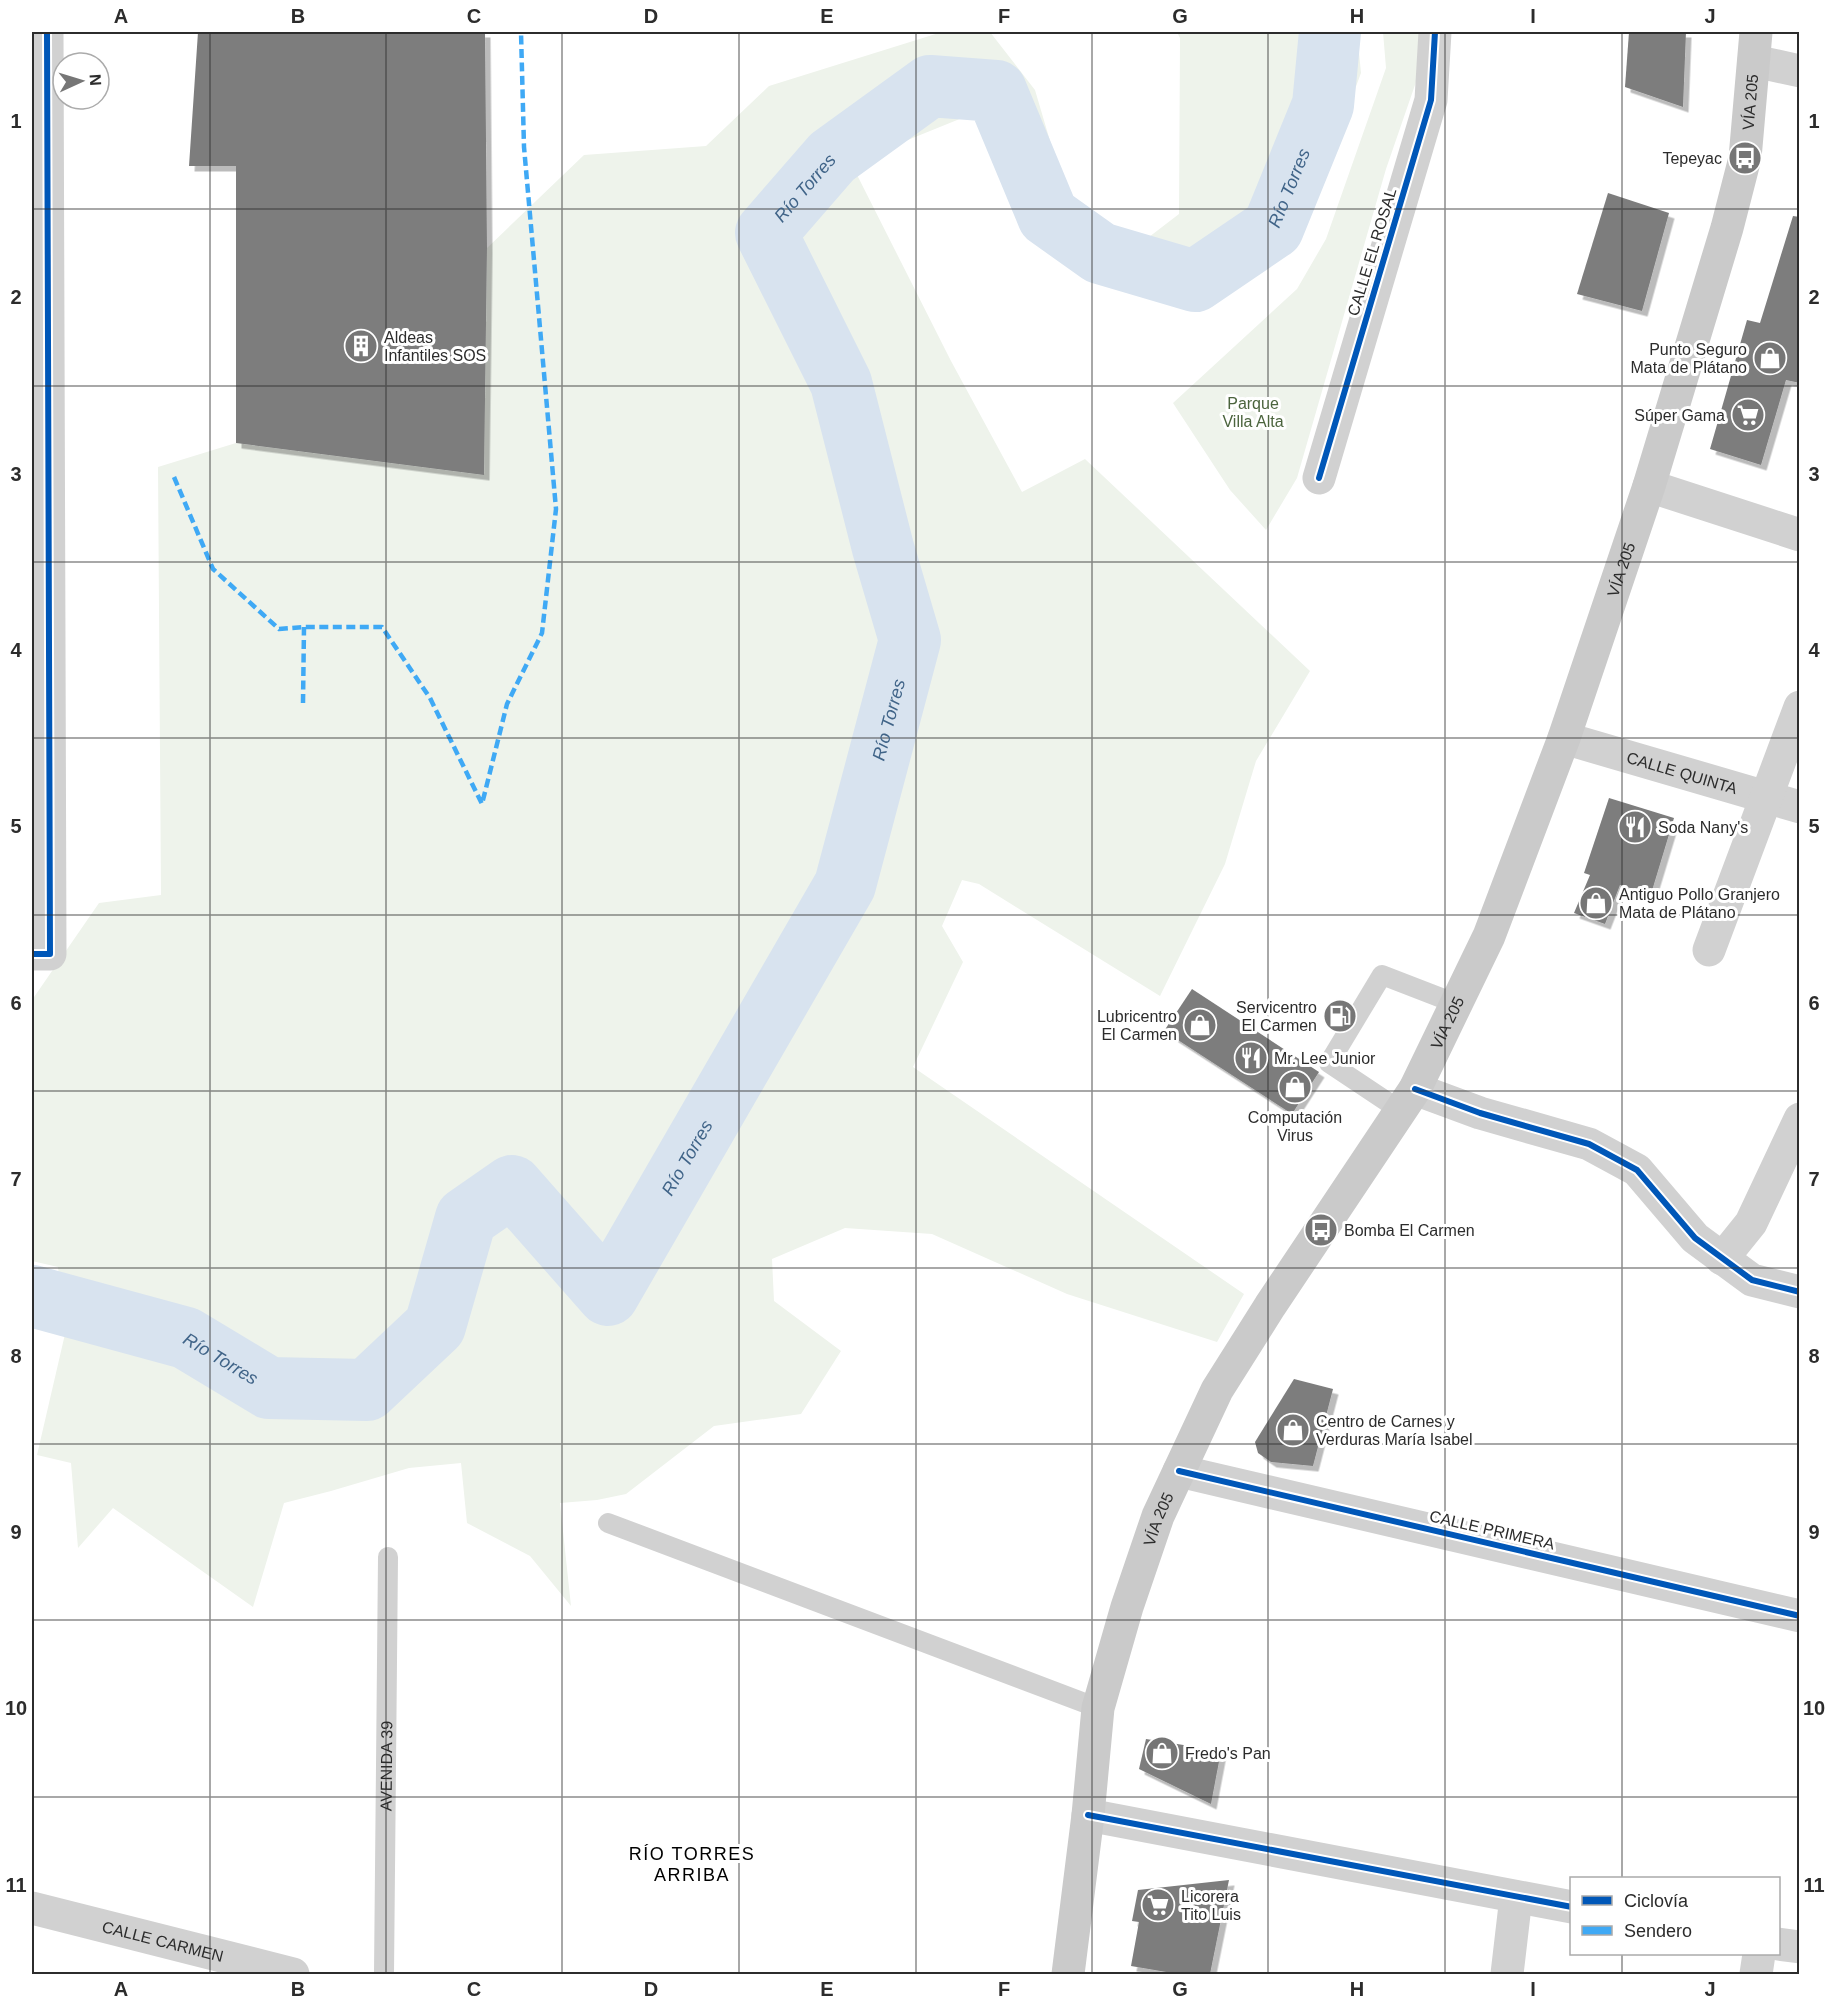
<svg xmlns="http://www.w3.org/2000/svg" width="1831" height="2006" font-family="Arial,sans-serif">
  <defs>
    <filter id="shadow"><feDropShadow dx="5.5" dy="5.5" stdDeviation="0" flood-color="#0004"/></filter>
  </defs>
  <rect width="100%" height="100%" fill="#fff"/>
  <g fill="#eef3eb">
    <path d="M942,32H990L1035,90L1071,212L1149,237L1179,214L1180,38L1177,32H1357L1361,73L1301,234L1204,291L1092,271L1032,221L996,123L972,114L851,163L951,361L1022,492L1085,459L1310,671L1256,761L1225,864L1160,996L979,884L962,880L942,926L963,962L913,1067L1244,1294L1217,1342L1067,1294L932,1234L845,1228L772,1259L774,1301L841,1351L801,1414L714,1426L626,1494L597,1500L560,1503L571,1606L530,1556L467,1523L461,1463L409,1468L331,1491L284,1503L253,1607L113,1508L78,1548L71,1463L37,1455L65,1334L58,1267L32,1261V1000L99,903L161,895L158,467L236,443L483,474L487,248L584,155L706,146L769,86Z"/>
    <path d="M1383,32H1420L1416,82L1386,169L1297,478L1266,530L1230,490L1173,403L1297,289L1326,239L1386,68Z"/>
  </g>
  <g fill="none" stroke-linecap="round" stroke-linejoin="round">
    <path stroke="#d8e3ef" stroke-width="62" id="s1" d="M32,1296L186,1338L269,1388L367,1390L435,1326L466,1218L512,1186L608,1295L845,885L910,640L883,548L841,383L766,233L832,157L930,86L996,91L1048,216L1100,253L1195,281L1273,228L1323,105L1330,32"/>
  </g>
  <g fill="#7d7d7d" filter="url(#shadow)">
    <path d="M198,32H485L487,248L484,475L236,443V166H189Z"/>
    <path d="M1629,32H1686L1683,107L1625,87Z"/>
    <path d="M1608,193L1669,213L1642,311L1577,294Z"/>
    <path d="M1793,216L1800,217V383L1786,380L1761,465L1710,449L1747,320L1760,323Z"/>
    <path d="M1609,798L1674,818L1651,894L1620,885L1605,924L1574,913L1590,875L1584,873Z"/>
    <path d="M1192,989L1319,1072L1292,1114L1164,1031Z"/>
    <path d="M1294,1379L1333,1389L1313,1466L1271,1462L1258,1453L1255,1442Z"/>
    <path d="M1146,1739L1221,1751L1211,1804L1139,1769Z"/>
    <path d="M1229,1880L1210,1974H1178L1131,1966L1139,1922L1132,1921L1138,1890Z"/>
  </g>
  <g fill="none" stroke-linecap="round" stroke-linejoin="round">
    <g stroke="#d1d1d1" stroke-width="20">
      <path d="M1401,1111L1329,1063L1382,975L1457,1004"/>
      <path d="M608,1523L1098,1708"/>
      <path id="s2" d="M384,1974L388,1557"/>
    </g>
    <g stroke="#d1d1d1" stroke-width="33">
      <path d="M1754,61L1800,71"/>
      <path d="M1319,478L1431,100L1435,32"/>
      <path d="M1649,486L1800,535"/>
      <path id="s3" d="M1564,738L1800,807"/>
      <path d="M1709,950L1800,707"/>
      <path d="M32,954H50L47,32"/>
      <path d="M1415,1089L1480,1113L1589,1144L1637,1170L1695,1238L1752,1280L1800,1292"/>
      <path d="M1722,1259L1751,1223L1800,1119"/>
      <path d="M1179,1471L1800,1616"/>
      <path d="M1088,1815L1572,1907"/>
      <path d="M1778,1944L1800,1947"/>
      <path d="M1507,1974L1516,1897"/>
      <path d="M1756,1974L1759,1954"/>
    </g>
    <path stroke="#d1d1d1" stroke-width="33" id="s4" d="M32,1908L293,1974"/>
    <path stroke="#cacaca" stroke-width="33" id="s5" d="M1068,1974L1088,1815L1098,1708L1127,1607L1158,1516L1217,1390L1270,1306L1415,1089L1489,936L1564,738L1649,486L1727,228L1745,158L1756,32"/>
    <g stroke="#3fa9f5" stroke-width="4.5" stroke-dasharray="9 4.5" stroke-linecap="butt">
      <path d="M174,477L213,569L279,629L304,627H382L430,698L482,804L507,704L542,633L556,509L524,147L521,32"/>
      <path d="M303,703L304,627"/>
    </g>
    <defs>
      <g id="cycleway">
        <path d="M1319,478L1431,100L1435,32"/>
        <path d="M32,954H50L47,32"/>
        <path d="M1415,1089L1480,1113L1589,1144L1637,1170L1695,1238L1752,1280L1800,1292"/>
        <path d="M1179,1471L1800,1616"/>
        <path d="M1088,1815L1572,1907"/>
      </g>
    </defs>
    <use href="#cycleway" stroke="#fff" stroke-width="10"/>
    <use href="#cycleway" stroke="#0057b8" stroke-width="6"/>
  </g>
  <path fill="none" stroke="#2c2c2c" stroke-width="1.5" stroke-opacity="0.55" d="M210,32V1974M386,32V1974M562,32V1974M739,32V1974M916,32V1974M1092,32V1974M1268,32V1974M1445,32V1974M1622,32V1878M32,209H1800M32,386H1800M32,562H1800M32,738H1800M32,915H1800M32,1091H1800M32,1268H1800M32,1444H1800M32,1620H1800M32,1797H1800M1622,1954V1974"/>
  <defs>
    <symbol id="bus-disc" viewBox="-11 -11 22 22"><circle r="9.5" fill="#767676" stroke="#fff"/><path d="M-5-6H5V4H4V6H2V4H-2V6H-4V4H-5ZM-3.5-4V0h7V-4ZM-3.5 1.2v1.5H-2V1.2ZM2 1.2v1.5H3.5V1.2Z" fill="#fff"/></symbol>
    <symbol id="building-disc" viewBox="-11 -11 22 22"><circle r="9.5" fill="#767676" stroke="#fff"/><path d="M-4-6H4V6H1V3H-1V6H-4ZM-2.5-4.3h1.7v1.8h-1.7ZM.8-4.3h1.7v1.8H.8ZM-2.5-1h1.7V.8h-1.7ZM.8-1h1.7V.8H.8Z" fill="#fff"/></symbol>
    <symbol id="shop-disc" viewBox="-11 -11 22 22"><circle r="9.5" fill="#767676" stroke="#fff"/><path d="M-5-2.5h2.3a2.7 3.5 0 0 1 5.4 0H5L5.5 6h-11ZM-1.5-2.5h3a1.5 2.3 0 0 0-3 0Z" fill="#fff"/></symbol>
    <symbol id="supermarket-disc" viewBox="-11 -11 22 22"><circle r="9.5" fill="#767676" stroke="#fff"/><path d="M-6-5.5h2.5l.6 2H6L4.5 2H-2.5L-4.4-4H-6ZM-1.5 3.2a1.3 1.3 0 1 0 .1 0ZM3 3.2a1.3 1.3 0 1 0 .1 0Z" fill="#fff"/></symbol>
    <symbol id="restaurant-disc" viewBox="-11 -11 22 22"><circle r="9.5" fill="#767676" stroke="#fff"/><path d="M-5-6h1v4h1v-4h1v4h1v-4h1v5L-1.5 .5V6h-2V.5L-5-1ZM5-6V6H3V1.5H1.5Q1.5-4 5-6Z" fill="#fff"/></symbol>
    <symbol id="fuel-disc" viewBox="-11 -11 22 22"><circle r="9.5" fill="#767676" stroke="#fff"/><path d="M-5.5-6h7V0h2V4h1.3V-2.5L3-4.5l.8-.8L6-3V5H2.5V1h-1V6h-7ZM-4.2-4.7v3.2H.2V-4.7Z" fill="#fff"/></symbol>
  </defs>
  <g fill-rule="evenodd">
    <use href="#bus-disc" x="1726" y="139" width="38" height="38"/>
    <use href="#building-disc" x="342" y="327" width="38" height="38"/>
    <use href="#shop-disc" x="1751" y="339" width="38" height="38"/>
    <use href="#supermarket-disc" x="1729" y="396" width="38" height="38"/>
    <use href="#restaurant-disc" x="1616" y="808" width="38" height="38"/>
    <use href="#shop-disc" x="1577" y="884" width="38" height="38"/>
    <use href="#fuel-disc" x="1321" y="997" width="38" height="38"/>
    <use href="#shop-disc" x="1181" y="1006" width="38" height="38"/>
    <use href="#restaurant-disc" x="1232" y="1039" width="38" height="38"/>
    <use href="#shop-disc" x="1276" y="1068" width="38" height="38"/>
    <use href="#bus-disc" x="1302" y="1211" width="38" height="38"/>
    <use href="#shop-disc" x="1274" y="1411" width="38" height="38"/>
    <use href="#shop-disc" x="1143" y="1734" width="38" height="38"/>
    <use href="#supermarket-disc" x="1139" y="1886" width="38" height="38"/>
  </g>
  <g text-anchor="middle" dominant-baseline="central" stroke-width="6" stroke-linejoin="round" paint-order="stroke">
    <g font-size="16" fill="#2c2c2c" stroke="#fff">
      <text stroke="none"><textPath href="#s5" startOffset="2014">VÍA 205</textPath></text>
      <text transform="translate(1372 252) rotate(-73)">CALLE EL ROSAL</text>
      <text stroke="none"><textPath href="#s5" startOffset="1528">VÍA 205</textPath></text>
      <text stroke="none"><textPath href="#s3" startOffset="123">CALLE QUINTA</textPath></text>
      <text stroke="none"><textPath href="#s5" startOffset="1042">VÍA 205</textPath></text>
      <text stroke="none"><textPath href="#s5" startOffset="466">VÍA 205</textPath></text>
      <text transform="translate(1492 1530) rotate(13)">CALLE PRIMERA</text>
      <text stroke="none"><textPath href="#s2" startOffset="208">AVENIDA 39</textPath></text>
      <text stroke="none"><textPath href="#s4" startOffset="135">CALLE CARMEN</textPath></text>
    </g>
    <g font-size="16" fill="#2c2c2c" stroke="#fff" text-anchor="start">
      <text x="1722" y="158" text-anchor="end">Tepeyac</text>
      <text x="384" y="337">Aldeas<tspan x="384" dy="18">Infantiles SOS</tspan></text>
      <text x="1747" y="349" text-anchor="end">Punto Seguro<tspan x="1747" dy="18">Mata de Plátano</tspan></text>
      <text x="1725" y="415" text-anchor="end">Súper Gama</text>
      <text x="1658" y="827">Soda Nany's</text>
      <text x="1619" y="894">Antiguo Pollo Granjero<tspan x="1619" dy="18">Mata de Plátano</tspan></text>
      <text x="1317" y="1007" text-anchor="end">Servicentro<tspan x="1317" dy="18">El Carmen</tspan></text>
      <text x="1177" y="1016" text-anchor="end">Lubricentro<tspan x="1177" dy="18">El Carmen</tspan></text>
      <text x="1274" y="1058">Mr. Lee Junior</text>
      <text x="1295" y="1117" text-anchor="middle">Computación<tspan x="1295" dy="18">Virus</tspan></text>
      <text x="1344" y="1230">Bomba El Carmen</text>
      <text x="1316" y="1421">Centro de Carnes y<tspan x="1316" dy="18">Verduras María Isabel</tspan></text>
      <text x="1185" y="1753">Fredo's Pan</text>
      <text x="1181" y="1896">Licorera<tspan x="1181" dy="18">Tito Luis</tspan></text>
    </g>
    <g font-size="16" fill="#4b643d" stroke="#fff">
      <text x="1253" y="403">Parque<tspan x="1253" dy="18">Villa Alta</tspan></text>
    </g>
    <g font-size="18" font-style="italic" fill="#406488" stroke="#fff">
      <text stroke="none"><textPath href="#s1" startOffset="2646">Río Torres</textPath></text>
      <text stroke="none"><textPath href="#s1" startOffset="1982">Río Torres</textPath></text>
      <text stroke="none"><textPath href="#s1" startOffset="1406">Río Torres</textPath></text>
      <text stroke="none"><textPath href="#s1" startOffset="920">Río Torres</textPath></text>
      <text stroke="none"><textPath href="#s1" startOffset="200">Río Torres</textPath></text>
    </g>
    <g font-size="18" letter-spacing="1.5" fill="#000" stroke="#fff">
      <text x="692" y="1854">RÍO TORRES<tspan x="692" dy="21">ARRIBA</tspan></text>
    </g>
  </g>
  <rect width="1831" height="2006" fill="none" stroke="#ffffff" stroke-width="66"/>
  <rect x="1570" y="1877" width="210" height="78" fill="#ffffff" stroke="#ababab" stroke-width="1.5"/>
  <rect x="1582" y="1896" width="30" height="9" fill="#0057b8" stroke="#ababab" stroke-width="1.5"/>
  <text x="1624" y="1907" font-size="18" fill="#2c2c2c">Ciclovía</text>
  <rect x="1582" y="1926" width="30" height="9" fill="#3fa9f5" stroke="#ababab" stroke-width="1.5"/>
  <text x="1624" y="1937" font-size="18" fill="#2c2c2c">Sendero</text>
  <g transform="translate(81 81) rotate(86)"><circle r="28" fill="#ffffff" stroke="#ababab" stroke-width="1.5"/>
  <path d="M0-4.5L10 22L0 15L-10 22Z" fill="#767676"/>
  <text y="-9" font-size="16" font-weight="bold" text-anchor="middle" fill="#2c2c2c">N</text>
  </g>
  <rect x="33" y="33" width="1765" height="1940" fill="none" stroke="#2c2c2c" stroke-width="2"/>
  <g font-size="20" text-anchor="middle" font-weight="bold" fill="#2c2c2c">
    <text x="121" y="23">A</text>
    <text x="298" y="23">B</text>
    <text x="474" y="23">C</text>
    <text x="651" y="23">D</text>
    <text x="827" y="23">E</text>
    <text x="1004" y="23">F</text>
    <text x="1180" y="23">G</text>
    <text x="1357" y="23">H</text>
    <text x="1533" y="23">I</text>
    <text x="1710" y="23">J</text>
    <text x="16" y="128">1</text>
    <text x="1814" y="128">1</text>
    <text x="16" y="304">2</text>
    <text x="1814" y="304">2</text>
    <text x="16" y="481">3</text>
    <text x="1814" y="481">3</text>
    <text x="16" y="657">4</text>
    <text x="1814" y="657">4</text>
    <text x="16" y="833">5</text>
    <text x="1814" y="833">5</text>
    <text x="16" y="1010">6</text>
    <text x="1814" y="1010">6</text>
    <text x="16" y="1186">7</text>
    <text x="1814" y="1186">7</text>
    <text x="16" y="1363">8</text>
    <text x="1814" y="1363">8</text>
    <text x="16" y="1539">9</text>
    <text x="1814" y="1539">9</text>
    <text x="16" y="1715">10</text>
    <text x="1814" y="1715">10</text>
    <text x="16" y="1892">11</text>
    <text x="1814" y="1892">11</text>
    <text x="121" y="1996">A</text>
    <text x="298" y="1996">B</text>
    <text x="474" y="1996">C</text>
    <text x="651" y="1996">D</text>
    <text x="827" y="1996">E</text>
    <text x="1004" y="1996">F</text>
    <text x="1180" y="1996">G</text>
    <text x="1357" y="1996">H</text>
    <text x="1533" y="1996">I</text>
    <text x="1710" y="1996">J</text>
  </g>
</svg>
